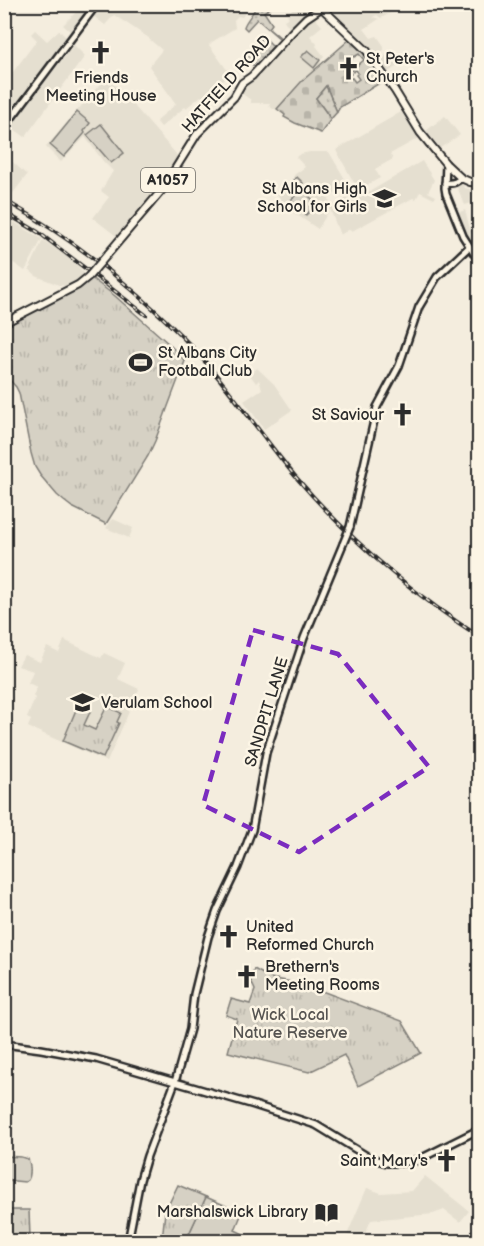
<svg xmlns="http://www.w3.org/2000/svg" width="484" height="1246" font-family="'Balsamiq Sans',sans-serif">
  <defs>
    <pattern id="cemetery-stones" width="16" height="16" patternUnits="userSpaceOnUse" patternTransform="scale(1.5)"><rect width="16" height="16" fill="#d6d1c4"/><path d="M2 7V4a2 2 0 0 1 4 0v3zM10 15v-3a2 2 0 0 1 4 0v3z" fill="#b8b4a9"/></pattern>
    <pattern id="park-tufts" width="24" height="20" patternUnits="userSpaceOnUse" patternTransform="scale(1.5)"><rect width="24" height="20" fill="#d6d1c4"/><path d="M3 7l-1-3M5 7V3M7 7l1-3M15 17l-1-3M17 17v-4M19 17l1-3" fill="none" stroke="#b8b4a9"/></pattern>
    <pattern id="garden-dots" width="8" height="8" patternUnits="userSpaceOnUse" patternTransform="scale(1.5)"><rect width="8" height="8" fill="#d6d1c4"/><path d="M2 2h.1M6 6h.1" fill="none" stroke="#b8b4a9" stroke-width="1.8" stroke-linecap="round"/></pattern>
  </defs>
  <rect width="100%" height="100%" fill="#f4edde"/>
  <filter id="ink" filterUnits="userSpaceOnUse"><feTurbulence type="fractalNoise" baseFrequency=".0167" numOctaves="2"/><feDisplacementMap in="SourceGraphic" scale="12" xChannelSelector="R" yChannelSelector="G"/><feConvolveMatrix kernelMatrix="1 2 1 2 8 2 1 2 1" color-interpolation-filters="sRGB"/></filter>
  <g filter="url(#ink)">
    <g fill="#e5dfd0">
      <path d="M250,4L249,8L242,17L238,16L234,20L235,28L212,42L209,45L230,74L205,99L201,96L186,108L185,107L161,127L156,121L176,104L149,66L162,50L149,39V38L114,15L105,25L88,12L72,33L63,25L76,12L72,8L69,10L64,6L65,5Z"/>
      <path d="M291,5H310L313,8L290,29L284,20L289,17L287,15L293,8Z"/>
      <path d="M339,5H406L381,18L377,15L373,17L379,19L364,29L371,38L377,36L384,46V50L375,55L341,23L334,12L335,7Z"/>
      <path d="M311,17L315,18L322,26L310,36L317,44L316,46L324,56L320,60L321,63L302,81L277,109H273L269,106L270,103H251V100L241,93L249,81Z"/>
      <path d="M35,30L47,41L59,30L67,38L5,122L4,84L37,40L31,34Z"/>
      <path d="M74,45L85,56L25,137L10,126Z"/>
      <path d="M391,53L399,65L388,72L379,60L380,59Z"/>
      <path d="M106,77L122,92L176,154L178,160L160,190L120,235H115L93,218L109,197L101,191L113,171L103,161L85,137L61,162L46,147Z"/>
      <path d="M401,112L419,138L390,154L393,159L375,169L380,178L358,190L336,150Z"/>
      <path d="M445,116L460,135L440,148L426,131Z"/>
      <path d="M310,152H329L345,179L341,181L344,188L329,197L330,207L354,194L357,199L422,161L434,180L428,192L436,196L434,199L420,192L416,199L413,198L352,231L350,229L340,235L330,209L318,229L288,209L277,194L293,179L294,175L305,167L296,157L300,154Z"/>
      <path d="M5,155L27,175L10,197L5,195Z"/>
      <path d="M461,183L465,188L473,190L475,202L465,205L456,185Z"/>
      <path d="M465,210L474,244L471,247L455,214Z"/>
      <path d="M4,216L42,239L25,271L5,257Z"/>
      <path d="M43,240L74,262L84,273L78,281L67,286L59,285L36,276L29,270Z"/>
      <path d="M257,368L274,384L292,410L264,429L244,401L262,389L259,380L256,383L250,375Z"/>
      <path d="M113,519L133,528L129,538L106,528Z"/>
      <path d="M64,640L101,658L104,653L125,663L118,679L139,689L107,762L28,727L31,720L27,718L35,698L33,696L37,687L28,683L33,671L18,666L24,655L40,662L47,647L59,653Z"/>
      <path d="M425,1176L469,1211L460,1222L444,1210L433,1214L371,1220L362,1241L347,1235L367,1188L381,1193L412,1191Z"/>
    </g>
    <g fill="#d6d1c4" stroke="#807e78" stroke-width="1.5">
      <path d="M308,50L320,60L314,68L301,57Z"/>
      <path d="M77,112L90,123L84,131L85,133L64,157L50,145Z"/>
      <path d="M101,124L124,153L111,163L87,135Z"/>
      <path d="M297,177L303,183L292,194L286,188Z"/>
      <path d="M302,189L317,204L306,215L291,200Z"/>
      <path d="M479,229V260L471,247L475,244L472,231Z"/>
      <path d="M4,1156L21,1157L28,1159C31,1165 31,1175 28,1180L25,1182L5,1180Z"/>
      <path d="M206,1197L242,1213L235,1230L250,1237L248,1241L200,1242L188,1236Z"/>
    </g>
    <path fill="url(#cemetery-stones)" stroke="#807e78" stroke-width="1.5" fill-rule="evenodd" d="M349,40L365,53L383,81L340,107L337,112L326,86L316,98L331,119L321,133L295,123L284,117L285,115L277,109L302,81ZM359,54L364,60L352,70L353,72L356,70L358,73L356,75L359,79L355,82L352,78L349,79L347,77L351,74L349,70L345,73L341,67L352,59L351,57L353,56L354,57Z"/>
    <g fill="url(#park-tufts)" stroke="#807e78" stroke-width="1.5">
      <path d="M90,277L115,296L169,344L185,361L155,441L148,456L106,524L72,507L64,501L57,495L40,475L35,467L31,453L19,393L16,387L5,375V326Z"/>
      <path d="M78,705L91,710L84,725L95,730L106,708L109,707L121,713L117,722L119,723L103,758L63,741Z"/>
      <path d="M254,969L270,978L303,984L402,1021L421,1053L358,1086L344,1055L309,1072L228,1052L237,1019L226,1015L231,999L250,1004L255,990L250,979Z"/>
      <path d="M178,1185L206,1197L188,1236L193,1238L192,1241H168L162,1240L165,1212Z"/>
      <path d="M5,1210H29L30,1237L121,1241H5Z"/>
    </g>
    <g fill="url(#garden-dots)" stroke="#807e78" stroke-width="1.5">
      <path d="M256,5H275L264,12L272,24L269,28L281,38L280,39L257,19L247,30L244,27C246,19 255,13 256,5Z"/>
      <path d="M263,36L273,46L255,67L244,57Z"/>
      <path d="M326,86L337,112L331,119L316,98Z"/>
    </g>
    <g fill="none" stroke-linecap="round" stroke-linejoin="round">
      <defs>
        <g id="tertiary">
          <path d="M350,527L377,407L399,366L419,307L437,277L469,247"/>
          <path d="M4,1044L41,1049L96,1059L254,1105L316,1125L370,1158L387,1163H401L418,1160L480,1129"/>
          <path d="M128,1242L140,1180L147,1156L175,1082L190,1029L194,994L208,937L217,911L238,867L252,830L266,753L304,638L343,544"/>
        </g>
        <g id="secondary">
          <path d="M4,128L97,4"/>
          <path d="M446,164L445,188L446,194L463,236L480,263"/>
          <path d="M445,183C451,184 457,182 461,178"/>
        </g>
        <g id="primary">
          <path d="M326,7L332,4"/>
          <path d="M325,11L367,51L395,91L420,132L446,164L461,178L470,182L480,183"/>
          <path d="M101,262L162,190L197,134L234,97L242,83L252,76L291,33L306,18L318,10"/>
          <path d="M4,323L78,285L89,276"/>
        </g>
      </defs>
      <use href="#tertiary" stroke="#2b2b2b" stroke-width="10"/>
      <use href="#secondary" stroke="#2b2b2b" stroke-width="10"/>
      <use href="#primary" stroke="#2b2b2b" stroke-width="10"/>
      <use href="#tertiary" stroke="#fcf5e5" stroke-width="5"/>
      <use href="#secondary" stroke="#fcf5e5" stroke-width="5"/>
      <use href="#primary" stroke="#fcf5e5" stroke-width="6"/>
      <defs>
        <g id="rail">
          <path d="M4,200C74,239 138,290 193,348C230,388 260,434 295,476C348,538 411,593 480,637"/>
          <path d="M4,212L38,232L146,315"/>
        </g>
      </defs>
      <use href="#rail" stroke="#2b2b2b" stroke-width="4"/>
      <use href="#rail" stroke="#fcf5e5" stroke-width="1.5" stroke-dasharray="4.5" stroke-linecap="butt"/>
      <defs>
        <path id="tertiary-bridge" d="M343,544L350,527"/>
        <path id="primary-bridge" d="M89,276L101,262"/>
      </defs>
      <use href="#tertiary-bridge" stroke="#2b2b2b" stroke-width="10" stroke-linecap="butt"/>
      <use href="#primary-bridge" stroke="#2b2b2b" stroke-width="10" stroke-linecap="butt"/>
      <use href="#tertiary-bridge" stroke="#fcf5e5" stroke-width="5"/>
      <use href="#primary-bridge" stroke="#fcf5e5" stroke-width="6"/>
    </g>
  </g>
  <path fill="none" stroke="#7b2cbf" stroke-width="4.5" stroke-dasharray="12 8" stroke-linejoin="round" d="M253,630L338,654L429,767L299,852L203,805Z"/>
  <defs>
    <symbol id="church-bare" viewBox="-9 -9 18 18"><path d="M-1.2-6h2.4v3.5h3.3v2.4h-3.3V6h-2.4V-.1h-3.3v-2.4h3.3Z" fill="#2b2b2b" stroke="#fcf5e5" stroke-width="2.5" paint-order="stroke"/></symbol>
    <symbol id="school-bare" viewBox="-9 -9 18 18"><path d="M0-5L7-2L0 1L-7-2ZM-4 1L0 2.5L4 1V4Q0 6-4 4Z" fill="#2b2b2b" stroke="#fcf5e5" stroke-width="2.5" paint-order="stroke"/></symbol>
    <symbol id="stadium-bare" viewBox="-9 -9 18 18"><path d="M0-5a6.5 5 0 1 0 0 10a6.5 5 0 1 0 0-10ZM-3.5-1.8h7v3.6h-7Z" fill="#2b2b2b" stroke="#fcf5e5" stroke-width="2.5" paint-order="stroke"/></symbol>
    <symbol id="library-bare" viewBox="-9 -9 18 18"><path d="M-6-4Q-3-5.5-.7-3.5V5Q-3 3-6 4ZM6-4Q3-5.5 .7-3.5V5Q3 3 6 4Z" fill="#2b2b2b" stroke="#fcf5e5" stroke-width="2.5" paint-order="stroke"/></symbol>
  </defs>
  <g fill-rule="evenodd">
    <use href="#church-bare" x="84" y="36" width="33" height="33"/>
    <use href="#church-bare" x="332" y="52" width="33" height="33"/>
    <use href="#school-bare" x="368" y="182" width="33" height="33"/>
    <use href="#stadium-bare" x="124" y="346" width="33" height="33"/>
    <use href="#church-bare" x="386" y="398" width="33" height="33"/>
    <use href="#school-bare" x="66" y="686" width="33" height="33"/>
    <use href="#church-bare" x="212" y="920" width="33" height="33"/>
    <use href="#church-bare" x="230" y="960" width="33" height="33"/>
    <use href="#church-bare" x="430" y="1144" width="33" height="33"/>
    <use href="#library-bare" x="310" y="1196" width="33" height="33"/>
  </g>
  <g text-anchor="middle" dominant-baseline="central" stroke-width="5" stroke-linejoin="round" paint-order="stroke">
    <rect fill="#fcf5e5" stroke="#6a6863" stroke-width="1.5" x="141" y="168" width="54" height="24" rx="4.5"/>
    <g font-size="15" font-weight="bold" fill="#2b2b2b">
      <text x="168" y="180">A1057</text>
    </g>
    <g font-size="16" fill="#2b2b2b" stroke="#fcf5e5" text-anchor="start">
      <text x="366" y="59">St Peter's<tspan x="366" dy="18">Church</tspan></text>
      <text x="101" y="78" text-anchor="middle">Friends<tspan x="101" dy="18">Meeting House</tspan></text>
      <text x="367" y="189" text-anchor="end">St Albans High<tspan x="367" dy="18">School for Girls</tspan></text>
      <text x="158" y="353">St Albans City<tspan x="158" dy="18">Football Club</tspan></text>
      <text x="384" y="415" text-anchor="end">St Saviour</text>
      <text x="101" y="703">Verulam School</text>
      <text x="246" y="927">United<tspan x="246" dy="18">Reformed Church</tspan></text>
      <text x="265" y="967">Brethern's<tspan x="265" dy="18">Meeting Rooms</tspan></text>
      <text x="428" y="1161" text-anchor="end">Saint Mary's</text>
      <text x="308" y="1212" text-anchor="end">Marshalswick Library</text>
    </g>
    <g font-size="16" fill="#2b2b2b" stroke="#fcf5e5">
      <text transform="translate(227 84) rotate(-48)">HATFIELD ROAD</text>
      <text transform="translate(267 712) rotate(-73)">SANDPIT LANE</text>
    </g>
    <g font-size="16" fill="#565451" stroke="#fcf5e5">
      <text x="290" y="1015">Wick Local<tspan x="290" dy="18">Nature Reserve</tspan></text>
    </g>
  </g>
  <rect width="484" height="1246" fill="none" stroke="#fcf5e5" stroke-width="24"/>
  <rect x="12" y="12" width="460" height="1222" fill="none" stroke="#2b2b2b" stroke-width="2" filter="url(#ink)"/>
</svg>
